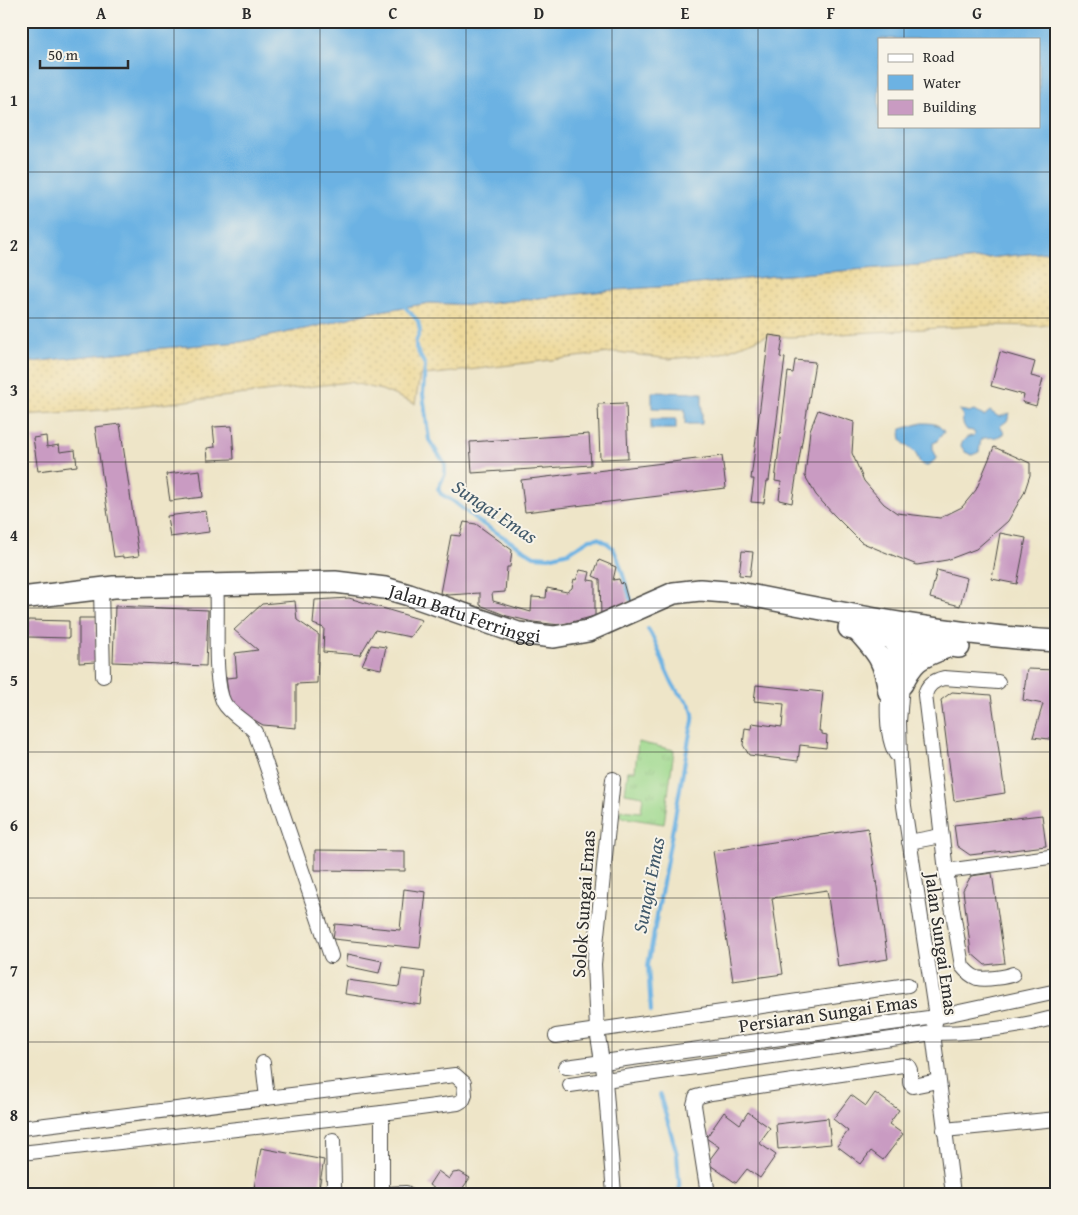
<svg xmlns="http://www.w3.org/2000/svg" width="1078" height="1215" font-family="'Gentium Book Plus',serif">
  <defs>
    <pattern id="grass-tufts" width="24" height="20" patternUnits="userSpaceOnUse" patternTransform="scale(1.25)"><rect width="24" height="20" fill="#9cd88b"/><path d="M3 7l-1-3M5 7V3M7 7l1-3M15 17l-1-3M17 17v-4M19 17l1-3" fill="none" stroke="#87ba78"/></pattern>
    <pattern id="sand-dots" width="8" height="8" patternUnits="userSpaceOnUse" patternTransform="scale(1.25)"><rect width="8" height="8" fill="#eeda9e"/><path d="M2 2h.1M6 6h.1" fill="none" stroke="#cb8" stroke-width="1.8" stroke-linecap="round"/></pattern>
  </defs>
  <rect width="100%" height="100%" fill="#f7f3e8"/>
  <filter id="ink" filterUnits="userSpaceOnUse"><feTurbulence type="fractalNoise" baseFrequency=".02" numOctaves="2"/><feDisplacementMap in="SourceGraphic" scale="10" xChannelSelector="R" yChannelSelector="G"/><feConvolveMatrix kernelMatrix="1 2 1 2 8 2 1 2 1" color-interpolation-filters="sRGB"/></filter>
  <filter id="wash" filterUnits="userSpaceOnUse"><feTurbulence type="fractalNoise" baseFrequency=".0096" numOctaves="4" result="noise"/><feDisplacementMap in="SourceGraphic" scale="20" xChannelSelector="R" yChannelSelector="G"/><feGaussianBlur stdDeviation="1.12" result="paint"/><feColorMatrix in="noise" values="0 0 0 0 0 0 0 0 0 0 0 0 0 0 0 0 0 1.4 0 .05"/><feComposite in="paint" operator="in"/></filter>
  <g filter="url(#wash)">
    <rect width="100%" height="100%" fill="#eee5c8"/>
    <path fill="url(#grass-tufts)" stroke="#64825b" d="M638,742L674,750L664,824L620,817V810L641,812L643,796L625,793L628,771H635Z"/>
    <path fill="url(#sand-dots)" stroke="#8c8264" d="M1057,251V323L1040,326L990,325L790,337L769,335L719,354L669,359L617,352L436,374L420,375L415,404L382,390L349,382L119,409L21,415V363L162,348L240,342L314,327L368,313L430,303L473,305L614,290L688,285L774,276L918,265Z"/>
    <g fill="#6cb2e3" stroke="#4c6e87" fill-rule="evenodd">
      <path d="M21,21H1057V251L918,265L774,276L688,285L614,290L473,305L430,303L368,313L314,327L240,342L162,348L21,363ZM879,39H1039V126H879Z"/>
      <path d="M652,392L702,393V424H685V409L652,408Z"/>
      <path d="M959,410L971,412L974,411L984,416L990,411L999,417L1010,413L1007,421L1000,426L1004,433C997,439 991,437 984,438L981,439L979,452L972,455L965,452L961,446C963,440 966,436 973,436L975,434L973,431L967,430C963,425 962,422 963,416Z"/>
      <rect x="651" y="419" width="25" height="10"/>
      <path d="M922,423C931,423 939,423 944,432L936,442L933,443V449L937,458L928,466C920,466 920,462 917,456C911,445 897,446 901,429Z"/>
    </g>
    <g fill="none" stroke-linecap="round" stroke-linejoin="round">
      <g stroke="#6cb2e3" stroke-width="4">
        <path d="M404,306L418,321L420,331L416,341V348L425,365L423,394L429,440L445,464V474L438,489L441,494L453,501L478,521L534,556L549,557L569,552L590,539L598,538L607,543L613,548L618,559L631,600"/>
        <path d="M648,629C661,648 663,673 678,692C683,698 690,702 692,710C695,718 692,725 690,733L648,965L651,1011"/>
        <path d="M660,1095L677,1154L680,1194"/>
      </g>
    </g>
    <g id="blocks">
      <g fill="#c99bc2">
        <path d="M769,335L783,337L780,357L785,358L769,481H767L764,503L751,502L754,479H751Z"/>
        <path d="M1000,352L1035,362L1031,376L1043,379L1036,406L1022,402L1024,395L991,386Z"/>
        <path d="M795,360L815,362L792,503L779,500L781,482L775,481L788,372L793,373Z"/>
        <path d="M626,403L628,458L600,459L598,404Z"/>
        <path d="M818,410L854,422L852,453L864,481L884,504L897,513L940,518L962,507L976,490L994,447L1030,463V475L1024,493L1008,521L991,536L976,549L947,560L917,565L877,549L861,542L833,514L816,495L805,476L810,430Z"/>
        <path d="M120,424L139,556L123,558V556L114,557L95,427Z"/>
        <path d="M232,426L234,459L208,460L207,448L215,447L213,427Z"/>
        <path d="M589,434L591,465L472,473L470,442Z"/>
        <path d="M46,436L47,447L59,445L60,452L75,450L77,466L38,471L33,438Z"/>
        <path d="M722,456L726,488L525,512L521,480Z"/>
        <path d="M200,470L203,497L170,501L166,474Z"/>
        <path d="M206,511L209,532L170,537L167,516Z"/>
        <path d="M464,522L476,524L512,550L510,567H507L505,592L492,593L493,601L531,612L532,597L546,598L547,588L567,592L572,588L574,579L576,580L580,570L590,572L588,580L595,581V616L560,625L533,622L507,616L480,605V593L448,595L440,593L451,535L460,536Z"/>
        <path d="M1000,533L1026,538L1017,584L992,579Z"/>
        <path d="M742,551L753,552L750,576L739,575Z"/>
        <path d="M599,560L616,567L613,580L619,579L621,584L623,582L628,600L625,607L601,616L600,579L593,576Z"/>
        <path d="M937,570L967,578L960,606L930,598Z"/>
        <path d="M349,598L422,620L410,637L375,630L360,655L323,652L324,628L313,624L315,600Z"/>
        <path d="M295,601L297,620L319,635L317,683L296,684V728L263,725L230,706L226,678L237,677L235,653L258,650L234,630L262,604Z"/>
        <path d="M115,606L208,610L206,666L113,662Z"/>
        <path d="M79,618H96V662L79,663Z"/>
        <path d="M28,620L69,621V638L28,637Z"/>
        <path d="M371,645L386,647L381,669L362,665Z"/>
        <path d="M1027,669L1057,670V740L1033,737L1043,704L1023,700Z"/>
        <path d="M756,685L823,692L819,731H822V734L827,735L826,748L800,745L798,761L749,755L743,745L745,728L751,729L752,723L782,727L784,704L754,701Z"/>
        <path d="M952,692L991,695L1005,793L954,801L941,700Z"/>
        <path d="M1042,815L1046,846L970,855L957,846L954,825Z"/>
        <path d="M868,828L888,959L838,967L827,890L772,898L783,974L733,981L713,851Z"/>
        <path d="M315,850L405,851V871L315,870Z"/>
        <path d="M992,873L1005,963L985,965L971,953L963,890L971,876Z"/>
        <path d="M404,889L426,892L420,948L333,939L335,924L400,930Z"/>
        <path d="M348,954L382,961L379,973L346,966Z"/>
        <path d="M402,969L425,972L421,1005L345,994L347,980L399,987Z"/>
        <path d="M875,1093L899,1110L889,1124L903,1134L883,1160L871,1151L861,1164L837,1146L848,1131L833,1119L851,1095L866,1106Z"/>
        <path d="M724,1112L740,1124L748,1112L770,1128L759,1143L776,1155L760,1178L747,1169L736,1183L707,1163L719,1147L706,1138Z"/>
        <path d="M828,1118L831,1144L778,1149L776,1124Z"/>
        <path d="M261,1148L324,1160L318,1194H253Z"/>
        <path d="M438,1171L449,1179L453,1173L460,1172L470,1178L462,1189L470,1194H443L429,1185Z"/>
      </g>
    </g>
  </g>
  <g filter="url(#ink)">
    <use href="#blocks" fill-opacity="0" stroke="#484743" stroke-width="1"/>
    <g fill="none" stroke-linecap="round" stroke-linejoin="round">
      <defs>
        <g id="street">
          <path d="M216,584C219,613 212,680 224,703C230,714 247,722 255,732L331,956"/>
          <path d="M101,589L103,676"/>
          <path d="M896,632C891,664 880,726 896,754"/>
          <path d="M908,634L902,684L899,722L900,759L904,806L936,1017L933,1033L953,1194"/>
          <path d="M998,682L944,678C935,680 927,685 925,695L946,871L962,966C966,971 971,976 977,978C985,980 1007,977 1013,974"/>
          <path d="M613,779L594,964L597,1030L605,1080L614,1194"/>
          <path d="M909,842L941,836"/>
          <path d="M946,871L1057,856"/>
          <path d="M556,1036L908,985"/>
          <path d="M263,1063L267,1098"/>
          <path d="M566,1067L936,1017L1057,991"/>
          <path d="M570,1085L933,1033C975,1033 1016,1028 1057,1017"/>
          <path d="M382,1113V1194"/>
          <path d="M21,1128L455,1075L464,1083L465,1095L463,1100L458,1103L382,1113L21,1153"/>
          <path d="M944,1130L1057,1119"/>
          <path d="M333,1194L334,1186L333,1140"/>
          <path d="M389,1194L406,1193"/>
          <path d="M708,1194L694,1105L696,1097L711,1093L903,1065L908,1066L910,1070V1083L913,1086L938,1081"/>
        </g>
        <g id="primary">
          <path id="s1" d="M21,598L114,587L335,582L385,588L409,595L518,633L554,637L588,631L674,593L700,590L739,593C845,614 949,635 1057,641"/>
          <path d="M849,628L895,639L959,647"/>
          <path d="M857,630C878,653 885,661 889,692"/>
          <path d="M902,684C915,657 921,658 947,647"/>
        </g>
      </defs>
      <use href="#street" stroke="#484743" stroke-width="16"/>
      <use href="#primary" stroke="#484743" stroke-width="24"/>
      <use href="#street" stroke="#fff" stroke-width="14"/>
      <use href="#primary" stroke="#fff" stroke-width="21"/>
    </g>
  </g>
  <path fill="none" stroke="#2b2b2b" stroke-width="1" stroke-opacity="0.55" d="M174,21V1194M320,21V1194M466,21V1194M612,21V1194M758,21V1194M904,21V39M904,126V1194M21,172H1057M21,318H1057M21,462H1057M21,608H1057M21,752H1057M21,898H1057M21,1042H1057"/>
  <g text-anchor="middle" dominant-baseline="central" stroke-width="4" stroke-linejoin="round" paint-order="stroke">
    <g font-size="19" fill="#2b2b2b" stroke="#f7f3e8">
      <text stroke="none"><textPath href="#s1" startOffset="449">Jalan Batu Ferringgi</textPath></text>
      <text transform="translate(583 904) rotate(-86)">Solok Sungai Emas</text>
      <text transform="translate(942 944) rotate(82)">Jalan Sungai Emas</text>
      <text transform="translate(828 1013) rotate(-8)">Persiaran Sungai Emas</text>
    </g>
    <g font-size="20" font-style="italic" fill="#425a6b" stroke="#f7f3e8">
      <text transform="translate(495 511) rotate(34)">Sungai Emas</text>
      <text transform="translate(648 885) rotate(-79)">Sungai Emas</text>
    </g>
  </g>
  <rect width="1078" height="1215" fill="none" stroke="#f7f3e8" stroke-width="55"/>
  <rect x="878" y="38" width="162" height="90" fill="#f7f3e8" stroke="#a5a39c"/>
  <rect x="888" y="54" width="25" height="8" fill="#ffffff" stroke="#a5a39c"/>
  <text x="923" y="62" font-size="15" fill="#2b2b2b">Road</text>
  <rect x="888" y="75" width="25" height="15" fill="#6cb2e3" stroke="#a5a39c"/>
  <text x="923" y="88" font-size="15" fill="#2b2b2b">Water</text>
  <rect x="888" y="100" width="25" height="15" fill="#c99bc2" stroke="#a5a39c"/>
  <text x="923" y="112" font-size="15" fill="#2b2b2b">Building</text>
  <path d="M40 60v8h88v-8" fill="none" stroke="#2b2b2b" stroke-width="2.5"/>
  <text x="48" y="60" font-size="15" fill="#2b2b2b" stroke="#f7f3e8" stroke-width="4" paint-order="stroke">50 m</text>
  <rect x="28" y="28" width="1022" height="1160" fill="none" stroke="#2b2b2b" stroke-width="2"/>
  <g font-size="16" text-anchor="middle" font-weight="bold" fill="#2b2b2b">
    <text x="101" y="19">A</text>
    <text x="247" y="19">B</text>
    <text x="393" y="19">C</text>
    <text x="539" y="19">D</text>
    <text x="685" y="19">E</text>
    <text x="831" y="19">F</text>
    <text x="977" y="19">G</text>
    <text x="14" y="106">1</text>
    <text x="14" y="251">2</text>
    <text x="14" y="396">3</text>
    <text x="14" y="541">4</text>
    <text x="14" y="686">5</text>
    <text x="14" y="831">6</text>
    <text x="14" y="976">7</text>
    <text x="14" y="1121">8</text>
  </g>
</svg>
